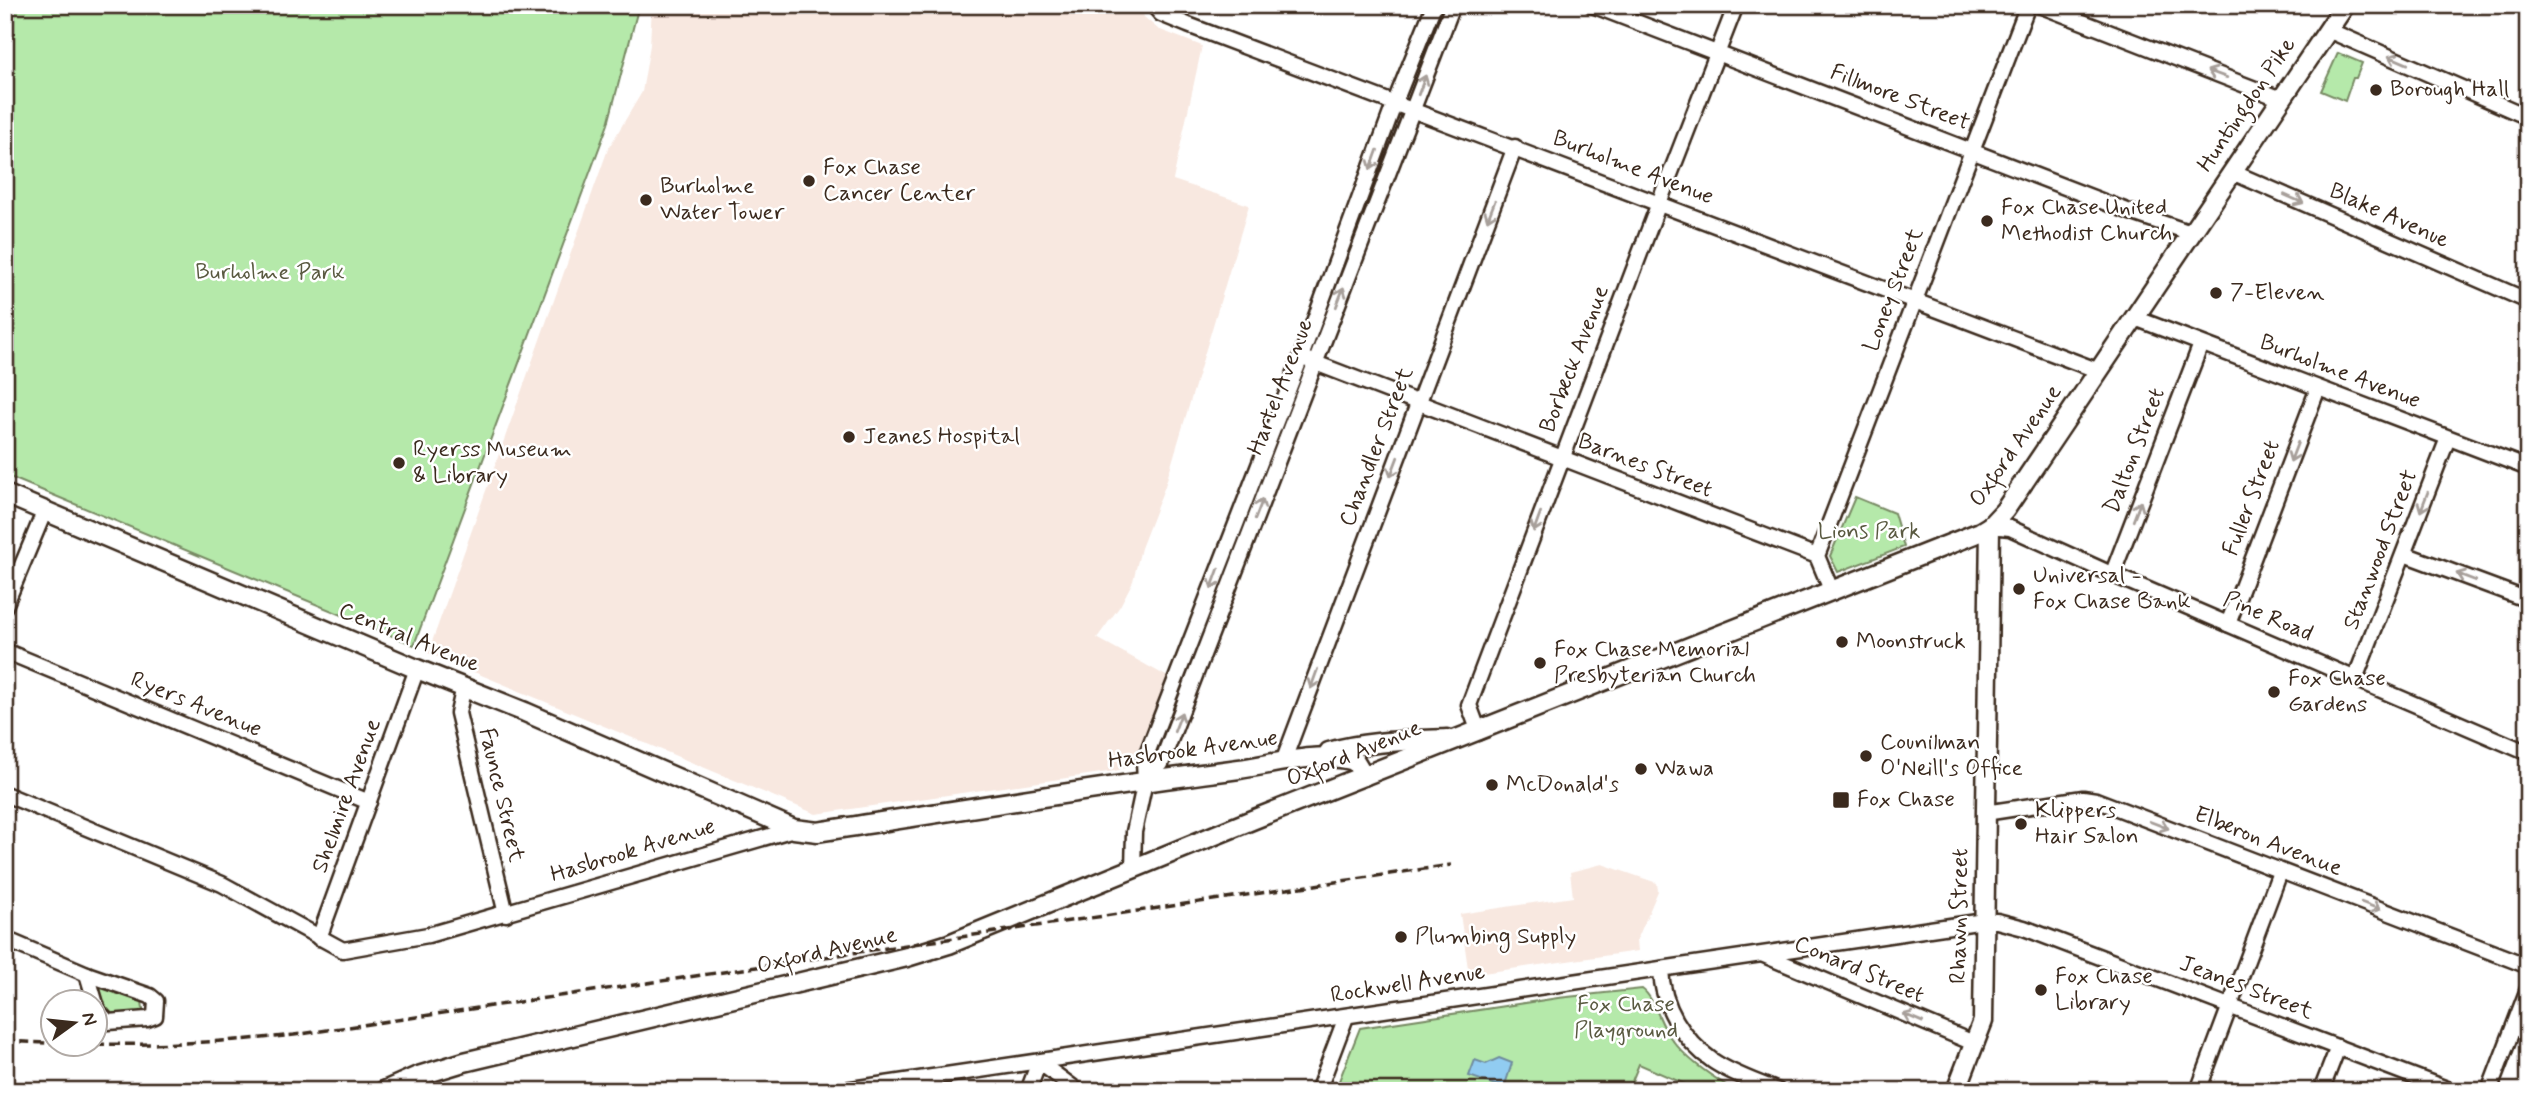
<svg xmlns="http://www.w3.org/2000/svg" width="2533" height="1096" font-family="Mynerve,sans-serif">
  <rect width="100%" height="100%" fill="#fff"/>
  <filter id="ink" filterUnits="userSpaceOnUse"><feTurbulence type="fractalNoise" baseFrequency=".0143" numOctaves="2"/><feDisplacementMap in="SourceGraphic" scale="14" xChannelSelector="R" yChannelSelector="G"/><feConvolveMatrix kernelMatrix="1 2 1 2 8 2 1 2 1" color-interpolation-filters="sRGB"/></filter>
  <g filter="url(#ink)">
    <g fill="#f8e8e0">
      <path d="M652,5H1130L1133,7L1140,5L1144,17L1158,29L1202,46L1173,180L1249,205L1165,486L1141,548L1133,581L1120,606L1097,638L1168,677L1134,759L1128,767L1115,771L816,814L428,653L608,149L642,92L650,45Z"/>
      <path d="M1602,864L1657,883L1658,891L1637,940L1638,951L1469,975L1460,914L1573,897L1570,872Z"/>
    </g>
    <g fill="#b5e9aa" stroke="#788a64" stroke-width="2">
      <path d="M5,5H639L608,124L414,645L5,475Z"/>
      <path d="M2338,53L2362,63L2356,78H2353L2345,101L2321,91Z"/>
      <path d="M1855,497L1894,513L1904,547L1838,572L1830,556Z"/>
      <path d="M97,983L142,1000L143,1010L138,1014H112L107,1010Z"/>
      <path d="M1642,989C1654,997 1660,1024 1670,1037C1686,1059 1707,1073 1729,1087L1728,1091H1701L1639,1064L1628,1091H1335L1360,1028L1558,998Z"/>
    </g>
    <path fill="#91ccf1" stroke="#6f8b9d" stroke-width="2" d="M1499,1058L1512,1063L1504,1088L1469,1076L1475,1060L1486,1064Z"/>
    <g fill="none" stroke-linecap="round" stroke-linejoin="round">
      <defs>
        <g id="minor">
          <path d="M1153,5L1161,14L1188,25L2099,371"/>
          <path d="M1592,5L2130,212L2191,233"/>
          <path d="M2039,5L2281,99"/>
          <path d="M2328,30L2528,117"/>
          <path d="M2232,172L2528,301"/>
          <path d="M2135,318L2528,468"/>
          <path d="M1305,359L1817,556"/>
          <path d="M1990,526L2010,528L2109,573L2528,753"/>
          <path d="M2404,554L2528,600"/>
          <path d="M2112,575L2201,344"/>
          <path d="M1832,592L1817,556L2028,5"/>
          <path d="M5,606L45,510"/>
          <path d="M2228,624L2318,388"/>
          <path d="M5,651L369,802"/>
          <path d="M2355,679L2448,438"/>
          <path d="M464,686L458,713L506,914"/>
          <path d="M1479,732L1469,705L1659,203L1736,5"/>
          <path d="M1283,762L1515,147"/>
          <path d="M1145,781L1161,764L1453,5"/>
          <path d="M5,794L222,884L343,950L428,935L794,829"/>
          <path d="M1985,813L2083,798L2096,800L2528,966"/>
          <path d="M1133,868L1134,832L1145,781L1144,761L1301,357L1395,102L1434,5"/>
          <path d="M319,938L417,669"/>
          <path d="M5,939L87,974"/>
          <path d="M1764,955L1976,1044"/>
          <path d="M1661,969C1662,1006 1683,1040 1713,1061C1732,1074 1757,1082 1778,1091"/>
          <path d="M87,974L150,996L156,1001L155,1016L147,1019L108,1022L98,1011Z"/>
          <path d="M838,1091L1984,921H1997L2024,928L2452,1091"/>
          <path d="M1028,1091L1039,1062L1078,1091"/>
          <path d="M1318,1091L1346,1017"/>
          <path d="M2198,1091L2280,872"/>
          <path d="M2321,1091L2338,1047"/>
          <path d="M2489,1091L2528,989"/>
        </g>
        <g id="major">
          <path d="M5,494L417,669L525,712L794,829L818,832C958,810 1098,787 1239,769C1275,764 1318,751 1355,761L1364,776"/>
          <path d="M1329,752C1366,741 1408,741 1447,739"/>
          <path d="M384,1091L418,1076L464,1062L907,957L949,944L1252,820L1980,532L1990,526L2005,510L2345,5"/>
          <path d="M1956,1091L1983,1021L1990,526"/>
        </g>
      </defs>
      <use href="#minor" stroke="#3b2a1e" stroke-width="19"/>
      <use href="#major" stroke="#3b2a1e" stroke-width="23"/>
      <use href="#minor" stroke="#fff" stroke-width="14"/>
      <use href="#major" stroke="#fff" stroke-width="18"/>
      <path stroke="#3b2a1e" stroke-width="3.5" stroke-dasharray="10 5" stroke-linecap="butt" d="M5,1041C104,1047 196,1045 294,1035L1451,865"/>
    </g>
    <defs><path id="oneway-shaft" d="M-6 0H5M1.5-3L5.5 0L1.5 3" fill="none" stroke-width="1.6" stroke-linecap="round" stroke-linejoin="round" transform="scale(1.75)"/></defs>
    <g stroke="#a79f9a">
      <use href="#oneway-shaft" transform="translate(2398 60) rotate(-157)"/>
      <use href="#oneway-shaft" transform="translate(2217 74) rotate(-160)"/>
      <use href="#oneway-shaft" transform="translate(1422 85) rotate(-69)"/>
      <use href="#oneway-shaft" transform="translate(1374 160) rotate(110)"/>
      <use href="#oneway-shaft" transform="translate(2294 199) rotate(24)"/>
      <use href="#oneway-shaft" transform="translate(1491 211) rotate(111)"/>
      <use href="#oneway-shaft" transform="translate(1340 297) rotate(-69)"/>
      <use href="#oneway-shaft" transform="translate(2294 452) rotate(111)"/>
      <use href="#oneway-shaft" transform="translate(1394 467) rotate(111)"/>
      <use href="#oneway-shaft" transform="translate(2424 502) rotate(111)"/>
      <use href="#oneway-shaft" transform="translate(1259 509) rotate(-69)"/>
      <use href="#oneway-shaft" transform="translate(2137 511) rotate(-69)"/>
      <use href="#oneway-shaft" transform="translate(1537 522) rotate(110)"/>
      <use href="#oneway-shaft" transform="translate(2466 577) rotate(-159)"/>
      <use href="#oneway-shaft" transform="translate(1215 579) rotate(110)"/>
      <use href="#oneway-shaft" transform="translate(1314 679) rotate(110)"/>
      <use href="#oneway-shaft" transform="translate(1178 722) rotate(-69)"/>
      <use href="#oneway-shaft" transform="translate(2159 825) rotate(21)"/>
      <use href="#oneway-shaft" transform="translate(2371 906) rotate(21)"/>
      <use href="#oneway-shaft" transform="translate(1913 1018) rotate(-157)"/>
    </g>
  </g>
  <g fill="#3b2a1e" stroke="#fff" stroke-width="2.5">
    <circle cx="2376" cy="90" r="7"/>
    <circle cx="809" cy="181" r="7"/>
    <circle cx="646" cy="200" r="7"/>
    <circle cx="1987" cy="221" r="7"/>
    <circle cx="2216" cy="293" r="7"/>
    <circle cx="849" cy="437" r="7"/>
    <circle cx="399" cy="463" r="7"/>
    <circle cx="2019" cy="589" r="7"/>
    <circle cx="1842" cy="642" r="7"/>
    <circle cx="1540" cy="663" r="7"/>
    <circle cx="2274" cy="692" r="7"/>
    <circle cx="1866" cy="756" r="7"/>
    <circle cx="1641" cy="769" r="7"/>
    <circle cx="1492" cy="785" r="7"/>
    <rect x="1832" y="791" width="18" height="18" rx="3.5"/>
    <circle cx="2021" cy="824" r="7"/>
    <circle cx="1401" cy="937" r="7"/>
    <circle cx="2041" cy="990" r="7"/>
  </g>
  <g text-anchor="middle" dominant-baseline="central" stroke-width="5" stroke-linejoin="round" paint-order="stroke">
    <g font-size="23" fill="#3b2a1e" stroke="#fff" text-anchor="start">
      <text x="2390" y="90">Borough Hall</text>
      <text x="823" y="168">Fox Chase<tspan x="823" dy="26">Cancer Center</tspan></text>
      <text x="660" y="187">Burholme<tspan x="660" dy="26">Water Tower</tspan></text>
      <text x="2001" y="208">Fox Chase United<tspan x="2001" dy="26">Methodist Church</tspan></text>
      <text x="2230" y="293">7-Eleven</text>
      <text x="863" y="437">Jeanes Hospital</text>
      <text x="413" y="450">Ryerss Museum<tspan x="413" dy="26">&amp; Library</tspan></text>
      <text x="2033" y="576">Universal -<tspan x="2033" dy="26">Fox Chase Bank</tspan></text>
      <text x="1856" y="642">Moonstruck</text>
      <text x="1554" y="650">Fox Chase Memorial<tspan x="1554" dy="26">Presbyterian Church</tspan></text>
      <text x="2288" y="679">Fox Chase<tspan x="2288" dy="26">Gardens</tspan></text>
      <text x="1880" y="743">Counilman<tspan x="1880" dy="26">O'Neill's Office</tspan></text>
      <text x="1655" y="769">Wawa</text>
      <text x="1506" y="785">McDonald's</text>
      <text x="1857" y="800">Fox Chase</text>
      <text x="2035" y="811">Klippers<tspan x="2035" dy="26">Hair Salon</tspan></text>
      <text x="1415" y="937">Plumbing Supply</text>
      <text x="2055" y="977">Fox Chase<tspan x="2055" dy="26">Library</tspan></text>
    </g>
    <g font-size="23" fill="#3b2a1e" stroke="#fff">
      <text transform="translate(1900 98) rotate(21)">Fillmore Street</text>
      <text transform="translate(2247 105) rotate(-56)">Huntingdon Pike</text>
      <text transform="translate(1633 168) rotate(21)">Burholme Avenue</text>
      <text transform="translate(2389 216) rotate(24)">Blake Avenue</text>
      <text transform="translate(1894 290) rotate(-69)">Loney Street</text>
      <text transform="translate(1575 359) rotate(-69)">Borbeck Avenue</text>
      <text transform="translate(2340 372) rotate(21)">Burholme Avenue</text>
      <text transform="translate(1281 387) rotate(-69)">Hartel Avenue</text>
      <text transform="translate(2016 446) rotate(-55)">Oxford Avenue</text>
      <text transform="translate(1377 447) rotate(-69)">Chandler Street</text>
      <text transform="translate(2135 451) rotate(-69)">Dalton Street</text>
      <text transform="translate(1645 466) rotate(21)">Barnes Street</text>
      <text transform="translate(2252 498) rotate(-69)">Fuller Street</text>
      <text transform="translate(2381 550) rotate(-69)">Stanwood Street</text>
      <text transform="translate(2268 617) rotate(23)">Pine Road</text>
      <text transform="translate(409 638) rotate(22)">Central Avenue</text>
      <text transform="translate(196 705) rotate(22)">Ryers Avenue</text>
      <text transform="translate(1193 750) rotate(-8)">Hasbrook Avenue</text>
      <text transform="translate(1354 754) rotate(-22)">Oxford Avenue</text>
      <text transform="translate(501 795) rotate(77)">Faunce Street</text>
      <text transform="translate(347 796) rotate(-70)">Shelmire Avenue</text>
      <text transform="translate(2268 842) rotate(21)">Elberon Avenue</text>
      <text transform="translate(633 851) rotate(-17)">Hasbrook Avenue</text>
      <text transform="translate(1960 916) rotate(-89)">Rhawn Street</text>
      <text transform="translate(827 951) rotate(-13)">Oxford Avenue</text>
      <text transform="translate(1859 970) rotate(23)">Conard Street</text>
      <text transform="translate(1408 984) rotate(-9)">Rockwell Avenue</text>
      <text transform="translate(2246 988) rotate(21)">Jeanes Street</text>
    </g>
    <g font-size="23" fill="#5a5a41" stroke="#fff">
      <text x="270" y="273">Burholme Park</text>
      <text x="1869" y="532">Lions Park</text>
      <text x="1626" y="1005">Fox Chase<tspan x="1626" dy="26">Playground</tspan></text>
    </g>
  </g>
  <rect width="2533" height="1096" fill="none" stroke="#fff" stroke-width="28"/>
  <rect x="14" y="14" width="2505" height="1068" fill="none" stroke="#3b2a1e" stroke-width="2.5" filter="url(#ink)"/>
  <g transform="translate(74 1023) rotate(75)"><circle r="33" fill="#ffffff" stroke="#b1aaa5" stroke-width="2"/>
  <path d="M0-5L12 26L0 18L-12 26Z" fill="#3b2a1e"/>
  <text y="-10" font-size="19" font-weight="bold" text-anchor="middle" fill="#3b2a1e">N</text>
  </g>
</svg>
